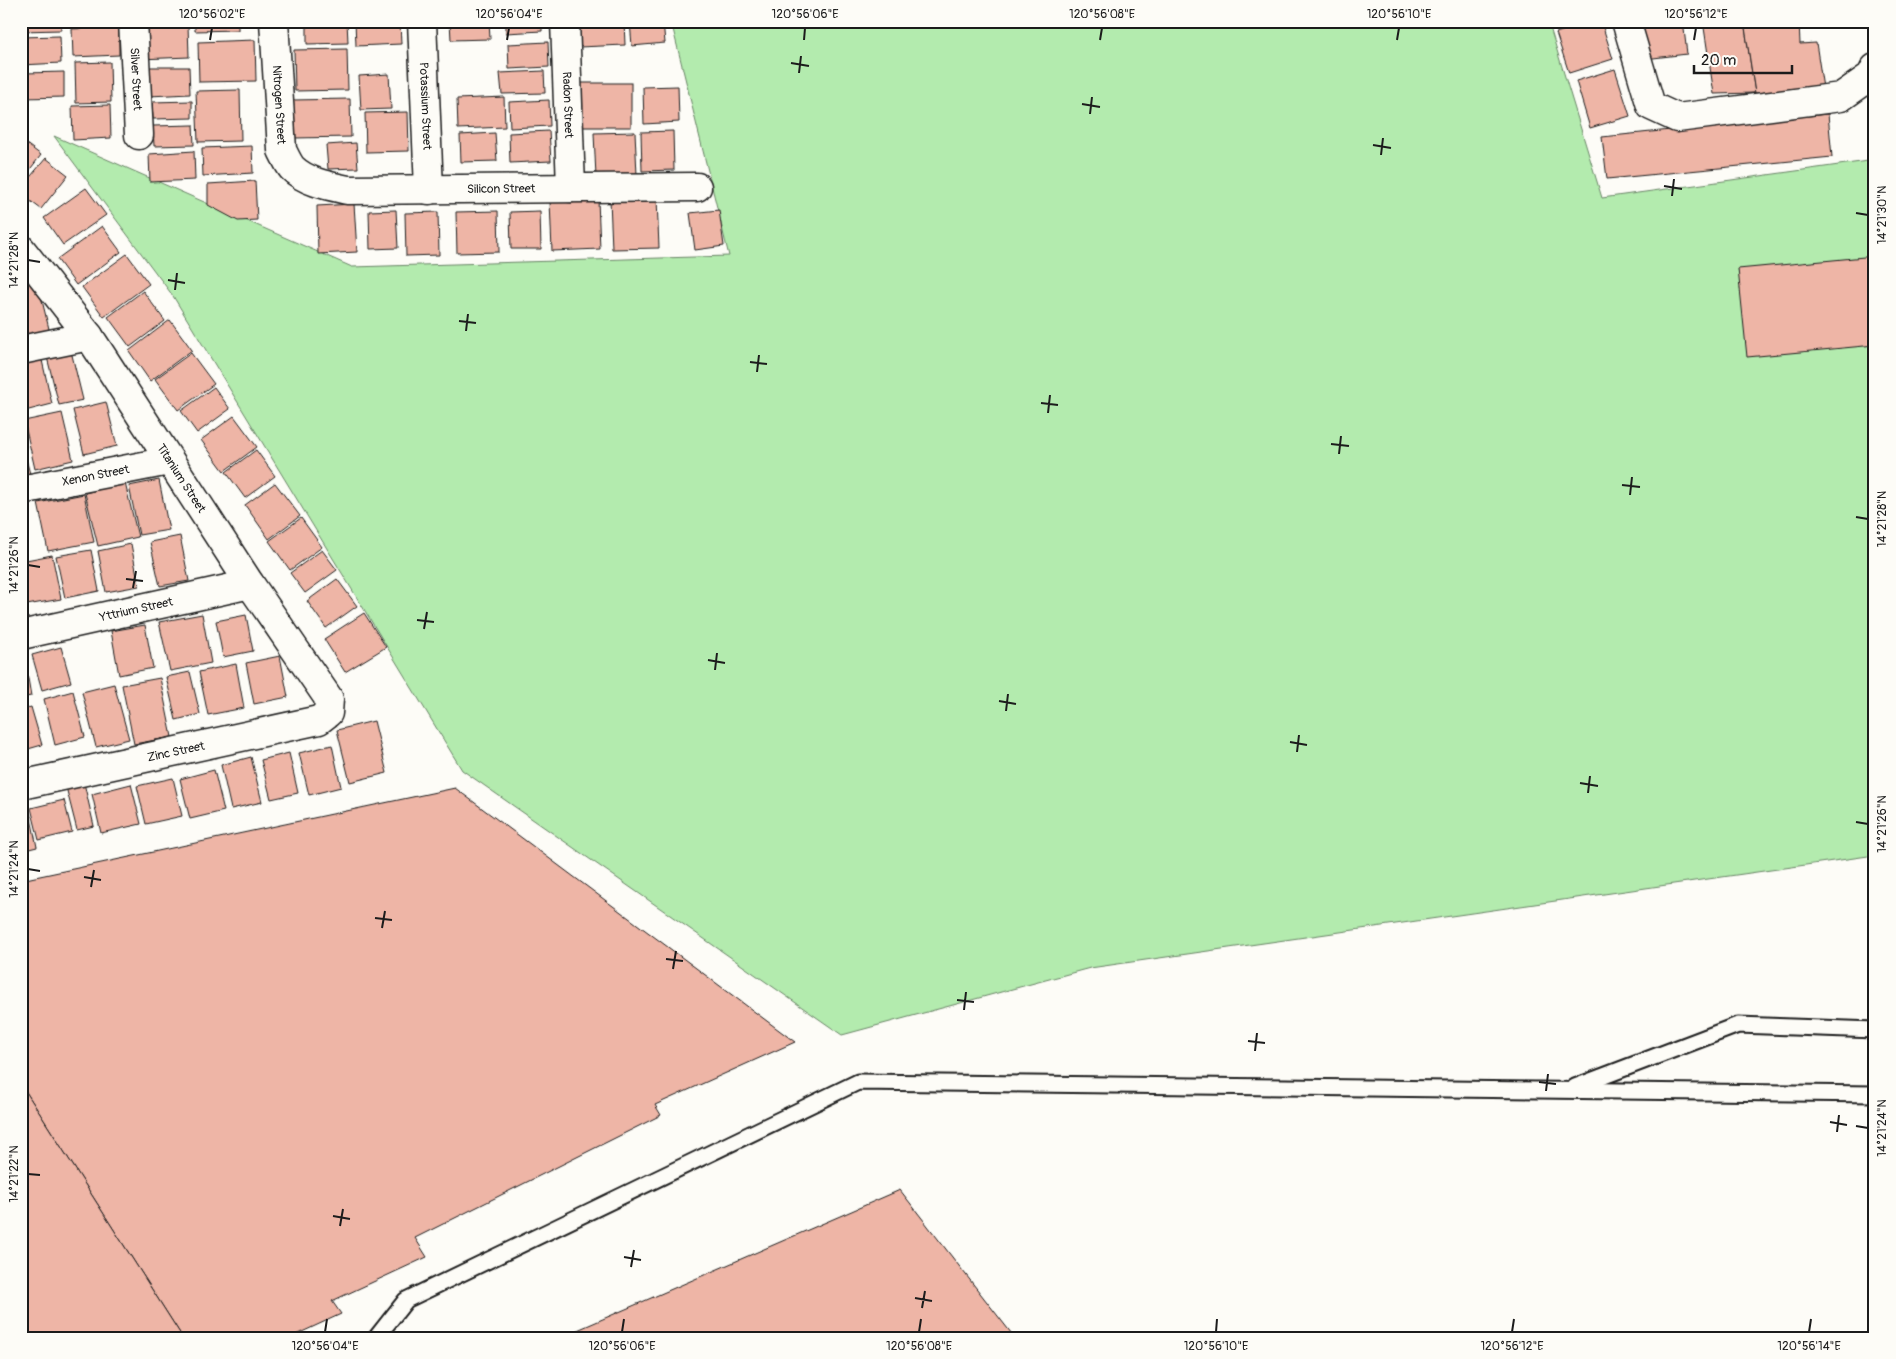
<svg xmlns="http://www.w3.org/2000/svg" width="1896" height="1359" font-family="Pangolin,sans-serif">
  <rect width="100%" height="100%" fill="#fdfcf7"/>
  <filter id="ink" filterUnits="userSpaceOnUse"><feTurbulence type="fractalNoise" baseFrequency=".02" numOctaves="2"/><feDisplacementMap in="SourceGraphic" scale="10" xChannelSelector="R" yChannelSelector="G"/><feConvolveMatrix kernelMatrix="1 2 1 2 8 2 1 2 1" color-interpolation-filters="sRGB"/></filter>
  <g filter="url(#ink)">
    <path fill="#b3ebae" stroke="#688465" d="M671,21H1548L1602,198L1875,160V855L1090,968L842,1035L462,770L173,296L54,136L352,267L729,256Z"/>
    <g fill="#eeb5a6" stroke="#1c1c1c">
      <path d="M21,21H60L61,30L21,31Z"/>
      <path d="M195,21H238V30L195,31Z"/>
      <path d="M307,21H347L348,43L307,44Z"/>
      <path d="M355,21H400L401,44L356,46Z"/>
      <path d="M450,21H489L490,39L451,40Z"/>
      <path d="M506,21H542V31L506,33Z"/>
      <path d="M578,21H624L625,45L579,47Z"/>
      <path d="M630,21H663L665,43L632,46Z"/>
      <path d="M1554,21H1588L1556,30Z"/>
      <path d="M1593,21H1601L1613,59L1569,73L1556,33Z"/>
      <path d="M1640,21H1683L1687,54L1645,59Z"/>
      <path d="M1703,21H1744L1755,93L1714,94Z"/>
      <path d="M1744,21H1799L1800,44L1816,43L1823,88L1755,93Z"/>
      <path d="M188,25L189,57L140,59L139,27Z"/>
      <path d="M119,27V55L73,57L72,29Z"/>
      <path d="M60,36L61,63L21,65V37Z"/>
      <path d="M255,40L256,81L199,82L198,42Z"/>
      <path d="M548,42L549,67L509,69L508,44Z"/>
      <path d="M347,49L348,90L295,91L294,50Z"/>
      <path d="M110,62L111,102L76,103L75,63Z"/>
      <path d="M148,67H189L190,94L149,96Z"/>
      <path d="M1615,69L1630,116L1590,128L1576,81Z"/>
      <path d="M544,71L545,93L502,94L500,73Z"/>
      <path d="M64,72V97L25,98V73Z"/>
      <path d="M389,74L391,109L361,110L359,76Z"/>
      <rect x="580" y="83" width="51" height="44"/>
      <path d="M678,86L679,122L644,124L643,87Z"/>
      <path d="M240,90L241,141L198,142L196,91Z"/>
      <path d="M504,97L505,127L458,129L457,99Z"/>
      <path d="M350,99L351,137L294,138L293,100Z"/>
      <path d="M549,100L550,126L510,128L509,102Z"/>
      <path d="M192,101V118L153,119L152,102Z"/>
      <path d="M110,105L111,138L73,140L72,106Z"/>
      <path d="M408,112L409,151L366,152L365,113Z"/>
      <path d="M1828,114L1832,157L1607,179L1602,137Z"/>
      <path d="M193,125L194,145L154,146L153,126Z"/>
      <path d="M549,131L551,161L510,163L509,133Z"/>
      <path d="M673,131L674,170L642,171L641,132Z"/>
      <path d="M635,132L637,175L596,177L594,133Z"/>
      <path d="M495,133L497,161L461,162L460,135Z"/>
      <path d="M21,140L41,155L21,181Z"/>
      <path d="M356,143L358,168L328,169L326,145Z"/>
      <path d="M252,146L253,173L203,176L202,148Z"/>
      <path d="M194,151L195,180L150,182L149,154Z"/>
      <path d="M46,158L68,175L41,209L21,194V188Z"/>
      <path d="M255,181L257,220L238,221L208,205V184Z"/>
      <path d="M86,188L106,215L63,245L44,218Z"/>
      <path d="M657,198L659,248L612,249L610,199Z"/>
      <path d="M598,200L600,249L552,251L550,201Z"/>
      <path d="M354,204L357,252L318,254L317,206Z"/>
      <path d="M396,210L398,248L370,249L369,211Z"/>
      <path d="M719,210L724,246L695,250L690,213Z"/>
      <path d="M498,211L499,252L457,253L456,212Z"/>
      <path d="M540,211L541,249H511L510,212Z"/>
      <path d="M438,212L439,255L406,256L405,213Z"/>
      <path d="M102,226L121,252L76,285L57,259Z"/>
      <path d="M127,254L149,284L104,317L82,287Z"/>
      <path d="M1875,256V345L1747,357L1738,269Z"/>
      <path d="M36,276L50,333L21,340V279Z"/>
      <path d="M143,291L165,321L130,347L108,317Z"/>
      <path d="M170,320L192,350L150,381L129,351Z"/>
      <path d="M71,351L83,400L59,405L47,357Z"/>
      <path d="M191,353L214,384L178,410L155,379Z"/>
      <path d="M41,356L52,404L21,412V360Z"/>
      <path d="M214,387L230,409L197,433L181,411Z"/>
      <path d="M106,402L117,446L84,454L73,410Z"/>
      <path d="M62,413L73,460L35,469L24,421Z"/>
      <path d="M234,416L257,447L224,471L201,440Z"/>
      <path d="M21,440L30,474L21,476Z"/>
      <path d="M256,450L275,476L245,498L226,472Z"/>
      <path d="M159,480L169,530L139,535L129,486Z"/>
      <path d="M125,483L138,537L98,546L85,493Z"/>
      <path d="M275,483L300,516L269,539L245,505Z"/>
      <path d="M84,494L94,542L48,551L38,503Z"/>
      <path d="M301,518L322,547L290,570L269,541Z"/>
      <path d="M180,536L189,581L160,586L150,542Z"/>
      <path d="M131,544L139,586L106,592L98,551Z"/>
      <path d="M91,550L99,591L65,598L56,556Z"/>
      <path d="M322,550L337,570L305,593L290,573Z"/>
      <path d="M52,555L61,599L21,606V561Z"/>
      <path d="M337,579L357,606L326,628L307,601Z"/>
      <path d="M364,613L386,647L345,672L324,639Z"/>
      <path d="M202,614L211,663L170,671L159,622Z"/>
      <path d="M246,615L253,651L223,657L216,621Z"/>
      <path d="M145,625L153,668L119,675L111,631Z"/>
      <path d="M61,647L71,682L42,690L32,655Z"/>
      <path d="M24,655L31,696L21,698V656Z"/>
      <path d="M280,656L288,697L254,704L246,663Z"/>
      <path d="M236,664L244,708L208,715L199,672Z"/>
      <path d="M190,672L200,714L176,720L166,677Z"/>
      <path d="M160,678L172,737L134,744L122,685Z"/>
      <path d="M114,684L129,739L96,747L82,692Z"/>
      <path d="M73,691L85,737L55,745L44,699Z"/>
      <path d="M31,707L42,745L21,751V710Z"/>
      <path d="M374,721L387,773L350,782L337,730Z"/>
      <path d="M332,745L341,787L309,795L299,753Z"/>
      <path d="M289,753L298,793L271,799L261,760Z"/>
      <path d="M251,757L262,802L231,809L221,765Z"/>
      <path d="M214,770L224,811L190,819L180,779Z"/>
      <path d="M173,778L182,816L146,824L137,786Z"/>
      <path d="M84,783L94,826L77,830L66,787Z"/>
      <path d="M131,784L141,824L101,833L92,794Z"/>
      <path d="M455,788L795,1042L655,1105L661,1115L415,1238L427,1257L332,1301L341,1314L289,1338H183L21,1084V880Z"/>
      <path d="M64,800L72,832L39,840L31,808Z"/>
      <path d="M28,804L37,847L21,851V806Z"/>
      <path d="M21,1084L183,1338H21Z"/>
      <path d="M900,1190L1015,1338H559Z"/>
    </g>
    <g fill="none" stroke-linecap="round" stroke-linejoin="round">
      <defs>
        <g id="lane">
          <path d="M1575,1087L1738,1025L1875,1030"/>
          <path d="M376,1338L406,1300L858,1082L1875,1094"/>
        </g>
        <g id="street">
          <path id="s1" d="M133,21L139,135"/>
          <path id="s2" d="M274,21L282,150C285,156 288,163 292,168C306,182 329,186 348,190L697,187"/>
          <path id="s3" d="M422,21L429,190"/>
          <path id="s4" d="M565,21L571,188"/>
          <path d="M1626,21L1651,106L1677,118L1841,97L1871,76L1875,68"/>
          <path id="s5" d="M21,249L89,336L250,584L329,699L328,713L319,720L21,785"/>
          <path d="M21,350L89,336"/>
          <path id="s6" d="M21,490L169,461"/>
          <path id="s7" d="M21,635L250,584"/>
        </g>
      </defs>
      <use href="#lane" stroke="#1c1c1c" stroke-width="19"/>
      <use href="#street" stroke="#1c1c1c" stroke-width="31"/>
      <use href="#lane" stroke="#fdfcf7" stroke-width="15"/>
      <use href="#street" stroke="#fdfcf7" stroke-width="28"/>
    </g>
  </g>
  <path fill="none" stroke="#1c1c1c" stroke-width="2" d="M210,40L212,28M507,40L509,28M804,40L805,28M1100,40L1102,28M1397,40L1399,28M1694,40L1696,28M791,63L809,66M799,73L801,56M1082,104L1100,107M1090,114L1092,97M1373,145L1391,148M1381,155L1383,138M1664,186L1682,189M1672,196L1674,179M1856,213L1868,215M28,260L40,262M168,280L185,283M175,290L177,273M459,321L476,323M466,331L468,314M750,362L767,364M757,372L759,355M1041,403L1058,405M1048,413L1050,395M1331,444L1349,446M1339,454L1341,436M1622,485L1640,487M1630,495L1632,477M1856,517L1868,519M28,565L40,567M126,579L143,581M133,588L136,571M417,620L434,622M424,629L427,612M708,660L725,663M715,670L717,653M999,701L1016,704M1006,711L1008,694M1290,742L1307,745M1297,752L1299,735M1580,783L1598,786M1588,793L1590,776M1856,822L1868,824M28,869L40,871M84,877L101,880M91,887L94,870M375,918L392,920M382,928L385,911M666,959L683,961M673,969L676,951M957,1000L974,1002M964,1010L966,992M1248,1041L1265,1043M1255,1051L1257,1033M1539,1082L1556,1084M1546,1091L1548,1074M1830,1122L1847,1125M1856,1126L1868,1128M1837,1132L1839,1115M28,1174L40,1175M333,1216L350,1219M340,1226L343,1209M624,1257L641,1260M631,1267L634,1250M915,1298L932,1301M922,1308L925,1291M325,1332L327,1319M622,1332L624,1319M919,1332L921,1319M1216,1332L1217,1319M1512,1332L1514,1319M1809,1332L1811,1319"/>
  <g text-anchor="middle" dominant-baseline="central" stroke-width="4" stroke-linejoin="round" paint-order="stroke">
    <g font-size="12" fill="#1c1c1c" stroke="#fdfcf7">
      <text stroke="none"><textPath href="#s1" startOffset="58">Silver Street</textPath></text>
      <text stroke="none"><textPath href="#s2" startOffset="84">Nitrogen Street</textPath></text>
      <text stroke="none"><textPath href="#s3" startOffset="85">Potassium Street</textPath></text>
      <text stroke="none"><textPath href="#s4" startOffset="84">Radon Street</textPath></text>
      <text stroke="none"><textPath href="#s2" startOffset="364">Silicon Street</textPath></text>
      <text stroke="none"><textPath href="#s6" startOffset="76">Xenon Street</textPath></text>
      <text stroke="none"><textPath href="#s5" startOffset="280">Titanium Street</textPath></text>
      <text stroke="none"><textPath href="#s7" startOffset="118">Yttrium Street</textPath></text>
      <text transform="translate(176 752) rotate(-12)">Zinc Street</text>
    </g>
  </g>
  <rect width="1896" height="1359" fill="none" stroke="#fdfcf7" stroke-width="55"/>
  <path d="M1694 65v8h98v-8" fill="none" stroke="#1c1c1c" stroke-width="2.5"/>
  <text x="1701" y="65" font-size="15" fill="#1c1c1c" stroke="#fdfcf7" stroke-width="4" paint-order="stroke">20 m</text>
  <rect x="28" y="28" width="1840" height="1304" fill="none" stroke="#1c1c1c" stroke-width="2"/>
  <g font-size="12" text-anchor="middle" fill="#1c1c1c">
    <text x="212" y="18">120°56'02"E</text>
    <text x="509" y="18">120°56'04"E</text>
    <text x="805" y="18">120°56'06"E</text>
    <text x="1102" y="18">120°56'08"E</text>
    <text x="1399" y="18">120°56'10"E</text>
    <text x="1696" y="18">120°56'12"E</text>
    <text transform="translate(1882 215) rotate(-90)" y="4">14°21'30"N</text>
    <text transform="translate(14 260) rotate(-90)" y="4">14°21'28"N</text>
    <text transform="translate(1882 519) rotate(-90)" y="4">14°21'28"N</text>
    <text transform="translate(14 565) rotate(-90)" y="4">14°21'26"N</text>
    <text transform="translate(1882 824) rotate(-90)" y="4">14°21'26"N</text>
    <text transform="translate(14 869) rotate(-90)" y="4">14°21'24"N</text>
    <text transform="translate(1882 1128) rotate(-90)" y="4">14°21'24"N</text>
    <text transform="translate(14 1174) rotate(-90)" y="4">14°21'22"N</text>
    <text x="325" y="1350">120°56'04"E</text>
    <text x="622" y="1350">120°56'06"E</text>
    <text x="919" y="1350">120°56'08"E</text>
    <text x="1216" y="1350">120°56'10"E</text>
    <text x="1512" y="1350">120°56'12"E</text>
    <text x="1809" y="1350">120°56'14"E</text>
  </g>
</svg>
